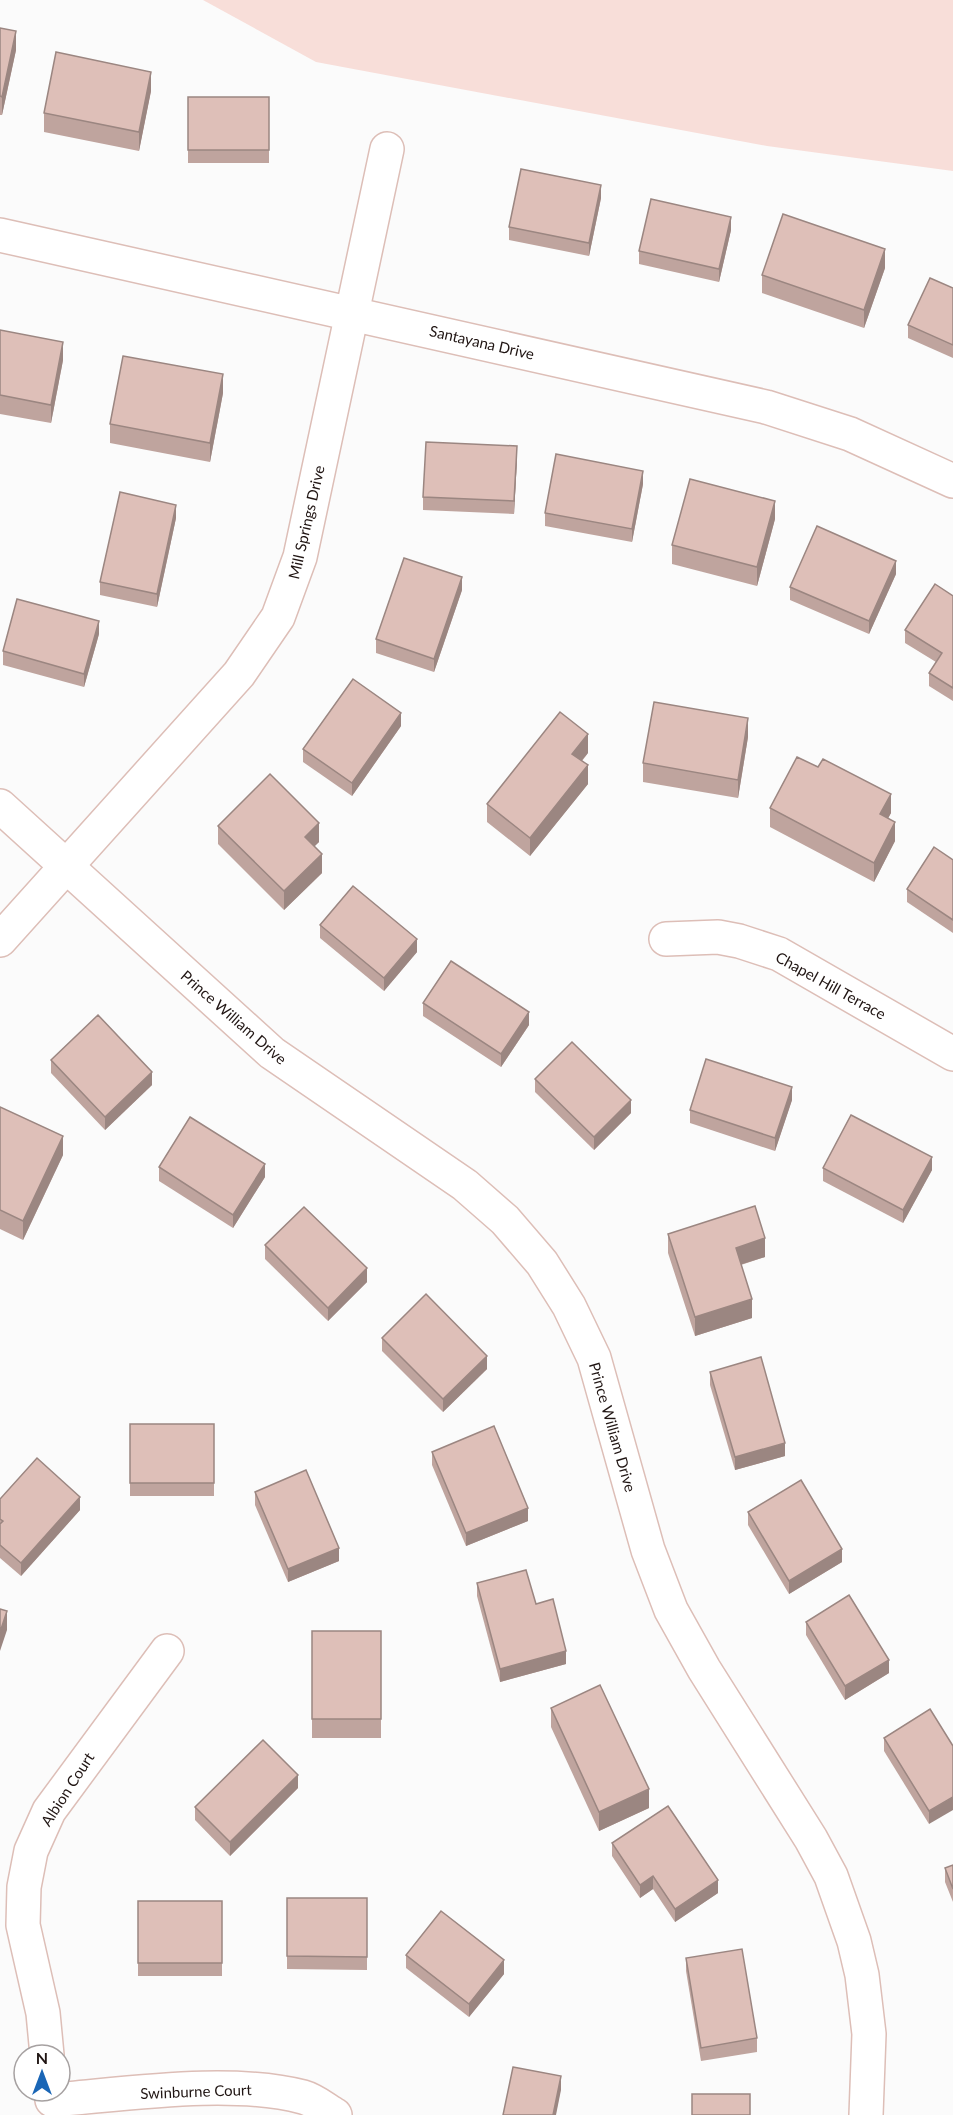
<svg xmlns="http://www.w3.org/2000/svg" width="953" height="2115" font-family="Lato,sans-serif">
  <rect width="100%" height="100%" fill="#fbfbfb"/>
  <path fill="#f8ded9" d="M203,0H953V171L767,146L316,62Z"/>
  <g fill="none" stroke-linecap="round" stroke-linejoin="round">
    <defs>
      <g id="minor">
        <path d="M0,235L766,407L850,434L953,481"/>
        <path d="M0,806L272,1053L465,1185L505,1220L542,1263L569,1306L594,1358L648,1550L671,1610L704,1669L811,1839L831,1876L854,1941L862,1975L869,2034L866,2115"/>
        <path d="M666,939L718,937L739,941L779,954L953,1054"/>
        <path d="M0,940L239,674L278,617L300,557L387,149"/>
        <path d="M47,2055L43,2013L23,1925L24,1887L31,1851L49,1811L167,1651"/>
        <path d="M52,2100C126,2094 231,2078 303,2097C314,2100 325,2109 335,2115"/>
      </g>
    </defs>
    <use href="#minor" stroke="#ddbeb7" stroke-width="36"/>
    <use href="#minor" stroke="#fff" stroke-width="33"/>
  </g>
  <g fill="#bfa49e">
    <path d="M0,28L16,50L2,115H0Z"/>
    <path d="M151,91L139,151L44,132V113Z"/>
    <rect x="188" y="97" width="81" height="66"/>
    <path d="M601,198L589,256L509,240V227Z"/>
    <path d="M731,230L719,282L639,264V251Z"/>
    <path d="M885,268L864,328L762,293V275Z"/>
    <path d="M953,288V358L908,338V325Z"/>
    <path d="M0,330L63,360L51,423L0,414Z"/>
    <path d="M223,393L210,462L110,443V424Z"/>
    <path d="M517,459L514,514L423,510V497Z"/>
    <path d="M643,484L632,542L545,526V513Z"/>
    <path d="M176,518L157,607L100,595V582Z"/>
    <path d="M775,519L757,586L672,564V545Z"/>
    <path d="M896,574L869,634L790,600V587Z"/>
    <path d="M462,590L434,672L376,653V639Z"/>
    <path d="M953,596V701L929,686V673L936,662L905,643V630Z"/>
    <path d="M99,634L84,687L3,665V651Z"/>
    <path d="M401,726L352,796L303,762V749Z"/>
    <path d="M748,737L738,798L643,782V763Z"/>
    <path d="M588,753L582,761L588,784L530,856L487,822V804Z"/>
    <path d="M770,808L891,813L888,818L895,841L874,882L770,827Z"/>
    <path d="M218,826L319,842L314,846L322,873L284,910L218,844Z"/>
    <path d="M953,860V933L907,902V889Z"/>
    <path d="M320,925L417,952L384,991L320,938Z"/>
    <path d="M423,1003L529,1025L501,1067L423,1016Z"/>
    <path d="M51,1060L152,1085L105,1130L51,1073Z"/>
    <path d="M535,1079L631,1113L594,1150L535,1092Z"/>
    <path d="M792,1100L775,1151L690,1123V1110Z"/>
    <path d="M0,1107L63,1155L23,1240L0,1229Z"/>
    <path d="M159,1167L265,1177L233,1228L159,1181Z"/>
    <path d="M823,1168L932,1170L903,1223L823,1181Z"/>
    <path d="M668,1234L765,1257L741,1265L752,1318L695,1336L668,1253Z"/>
    <path d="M265,1245L367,1282L328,1321L265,1259Z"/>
    <path d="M382,1338L487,1369L443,1412L382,1351Z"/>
    <path d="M710,1372L785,1456L735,1470L710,1385Z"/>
    <rect x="130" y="1424" width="84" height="72"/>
    <path d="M432,1452L528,1521L466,1546L432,1465Z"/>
    <path d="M255,1492L339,1561L288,1582L255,1505Z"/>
    <path d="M0,1499L80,1510L21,1576L0,1558Z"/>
    <path d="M748,1512L842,1562L789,1594L748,1525Z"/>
    <path d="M477,1583L536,1604L566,1664L500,1682L477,1596Z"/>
    <path d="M806,1622L889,1673L845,1700L806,1635Z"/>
    <rect x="312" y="1631" width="69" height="107"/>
    <path d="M551,1708L649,1808L599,1831L551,1727Z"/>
    <path d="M930,1709L929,1824L884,1751V1738Z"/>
    <path d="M298,1788L230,1856L195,1820V1807Z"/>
    <path d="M612,1843L718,1893L675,1922L653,1889L640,1898L612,1856Z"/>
    <path d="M953,1865V1902L945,1882V1868Z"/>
    <path d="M287,1898H367V1970L287,1969Z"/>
    <rect x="138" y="1901" width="84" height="75"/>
    <path d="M406,1955L504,1974L469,2017L406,1968Z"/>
    <path d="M686,1958L757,2038V2052L701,2061L686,1971Z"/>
  </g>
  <g fill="#9b8681">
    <path d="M16,31V50L2,115V97Z"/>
    <path d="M151,72V91L139,151V132Z"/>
    <path d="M601,185V198L589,256V243Z"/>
    <path d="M731,217V230L719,282V269Z"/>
    <path d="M885,249V268L864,328V310Z"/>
    <path d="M63,342V360L51,423V405Z"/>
    <path d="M223,374V393L210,462V443Z"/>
    <path d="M517,446V459L514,514V501Z"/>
    <path d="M643,471V484L632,542V529Z"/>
    <path d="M775,501V519L757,586V567Z"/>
    <path d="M176,505V518L157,607V594Z"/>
    <path d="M896,561V574L869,634V621Z"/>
    <path d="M462,577V590L434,672V659Z"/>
    <path d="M99,621V634L84,687V674Z"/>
    <path d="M401,713V726L352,796V783Z"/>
    <path d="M748,718V737L738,798V780Z"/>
    <path d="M588,734V753L572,772V754Z"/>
    <path d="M588,765V784L530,856V838Z"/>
    <path d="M891,794V813L880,833V814Z"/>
    <path d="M895,822V841L874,882V863Z"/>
    <path d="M319,823V842L305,856V837Z"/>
    <path d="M322,854V873L284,910V891Z"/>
    <path d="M417,939V952L384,991V978Z"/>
    <path d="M529,1012V1025L501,1067V1054Z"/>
    <path d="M152,1072V1085L105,1130V1117Z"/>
    <path d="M792,1087V1100L775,1151V1138Z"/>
    <path d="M631,1100V1113L594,1150V1137Z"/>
    <path d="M63,1136V1155L23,1240V1221Z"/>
    <path d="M932,1157V1170L903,1223V1210Z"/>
    <path d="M265,1164V1177L233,1228V1215Z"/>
    <path d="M765,1238V1257L736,1266V1248Z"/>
    <path d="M367,1268V1282L328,1321V1308Z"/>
    <path d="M752,1299V1318L695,1336V1317Z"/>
    <path d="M487,1356V1369L443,1412V1399Z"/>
    <path d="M785,1443V1456L735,1470V1457Z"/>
    <path d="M80,1497V1510L21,1576V1563Z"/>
    <path d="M528,1508V1521L466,1546V1533Z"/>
    <path d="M339,1548V1561L288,1582V1569Z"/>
    <path d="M842,1549V1562L789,1594V1581Z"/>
    <path d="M7,1611V1630L0,1651V1632Z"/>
    <path d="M566,1651V1664L500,1682V1669Z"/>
    <path d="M889,1660V1673L845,1700V1686Z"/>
    <path d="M298,1775V1788L230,1856V1842Z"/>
    <path d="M649,1789V1808L599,1831V1812Z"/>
    <path d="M953,1797V1810L929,1824V1811Z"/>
    <path d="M653,1876V1889L640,1898V1885Z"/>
    <path d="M718,1880V1893L675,1922V1909Z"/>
    <path d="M504,1960V1974L469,2017V2004Z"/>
    <path d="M561,2076V2090L556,2115H553Z"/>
  </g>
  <g fill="#debfb8" stroke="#9b8681" stroke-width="1.5">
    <path d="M0,28L16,31L2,97L0,96Z"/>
    <path d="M56,52L151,72L139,132L44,113Z"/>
    <rect x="188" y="97" width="81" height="53"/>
    <path d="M521,169L601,185L589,243L509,227Z"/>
    <path d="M651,199L731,217L719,269L639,251Z"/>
    <path d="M783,214L885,249L864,310L762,275Z"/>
    <path d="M930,278L953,288V345L908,325Z"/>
    <path d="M0,330L63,342L51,405L0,395Z"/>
    <path d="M123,356L223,374L210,443L110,424Z"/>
    <path d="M426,442L517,446L514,501L423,497Z"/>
    <path d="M556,454L643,471L632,529L545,513Z"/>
    <path d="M690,479L775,501L757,567L672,545Z"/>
    <path d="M120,492L176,505L157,594L100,582Z"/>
    <path d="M817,526L896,561L869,621L790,587Z"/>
    <path d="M404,558L462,577L434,659L376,639Z"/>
    <path d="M935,584L953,596V688L929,673L942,653L905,630Z"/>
    <path d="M17,599L99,621L84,674L3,651Z"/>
    <path d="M353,679L401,713L352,783L303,749Z"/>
    <path d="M654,702L748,718L738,780L643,763Z"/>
    <path d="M560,712L588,734L572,754L588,765L530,838L487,804Z"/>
    <path d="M797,757L818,767L823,759L891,794L880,814L895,822L874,863L770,808Z"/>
    <path d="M270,774L319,823L305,837L322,854L284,891L218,826Z"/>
    <path d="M934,847L953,860V920L907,889Z"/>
    <path d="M353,886L417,939L384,978L320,925Z"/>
    <path d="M451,961L529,1012L501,1054L423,1003Z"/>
    <path d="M98,1015L152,1072L105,1117L51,1060Z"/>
    <path d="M572,1042L631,1100L594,1137L535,1079Z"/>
    <path d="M706,1059L792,1087L775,1138L690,1110Z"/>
    <path d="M0,1107L63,1136L23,1221L0,1210Z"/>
    <path d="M851,1115L932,1157L903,1210L823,1168Z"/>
    <path d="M190,1117L265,1164L233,1215L159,1167Z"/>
    <path d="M755,1206L765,1238L736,1248L752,1299L695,1317L668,1234Z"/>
    <path d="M304,1207L367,1268L328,1308L265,1245Z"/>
    <path d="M426,1294L487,1356L443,1399L382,1338Z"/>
    <path d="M761,1357L785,1443L735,1457L710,1372Z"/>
    <rect x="130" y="1424" width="84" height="59"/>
    <path d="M494,1426L528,1508L466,1533L432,1452Z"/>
    <path d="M37,1458L80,1497L21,1563L0,1545V1524L3,1521L0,1519V1499Z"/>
    <path d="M306,1470L339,1548L288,1569L255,1492Z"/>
    <path d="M801,1480L842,1549L789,1581L748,1512Z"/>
    <path d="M526,1570L536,1604L553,1599L566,1651L500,1669L477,1583Z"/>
    <path d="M849,1595L889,1660L845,1686L806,1622Z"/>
    <path d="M0,1609L7,1611L0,1632Z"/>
    <rect x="312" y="1631" width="69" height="88"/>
    <path d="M600,1685L649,1789L599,1812L551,1708Z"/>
    <path d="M930,1709L953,1746V1797L929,1811L884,1738Z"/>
    <path d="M263,1740L298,1775L230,1842L195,1807Z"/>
    <path d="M668,1806L718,1880L675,1909L653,1876L640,1885L612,1843Z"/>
    <path d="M953,1865V1889L945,1868Z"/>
    <path d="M287,1898H367V1957L287,1956Z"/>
    <rect x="138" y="1901" width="84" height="62"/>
    <path d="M441,1911L504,1960L469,2004L406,1955Z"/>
    <path d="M742,1949L757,2038L701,2048L686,1958Z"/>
    <path d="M513,2067L561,2076L553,2115H503Z"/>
    <rect x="692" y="2094" width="58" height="21"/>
  </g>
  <g text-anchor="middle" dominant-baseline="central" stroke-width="5" stroke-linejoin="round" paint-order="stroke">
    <g font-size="15" fill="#201513" stroke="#fff">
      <text transform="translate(482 342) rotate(13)">Santayana Drive</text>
      <text transform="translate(306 522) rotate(-77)">Mill Springs Drive</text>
      <text transform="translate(831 985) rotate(29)">Chapel Hill Terrace</text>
      <text transform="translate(234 1017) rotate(41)">Prince William Drive</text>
      <text transform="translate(613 1427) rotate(74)">Prince William Drive</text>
      <text transform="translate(67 1789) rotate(-57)">Albion Court</text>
      <text transform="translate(196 2091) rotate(-2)">Swinburne Court</text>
    </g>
  </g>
  <g transform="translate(42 2073)"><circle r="28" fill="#ffffff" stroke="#a6a1a1" stroke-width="1.5"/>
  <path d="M0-4.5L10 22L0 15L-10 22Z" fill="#1a66b6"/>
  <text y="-9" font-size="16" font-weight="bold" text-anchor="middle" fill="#201513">N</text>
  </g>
</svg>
